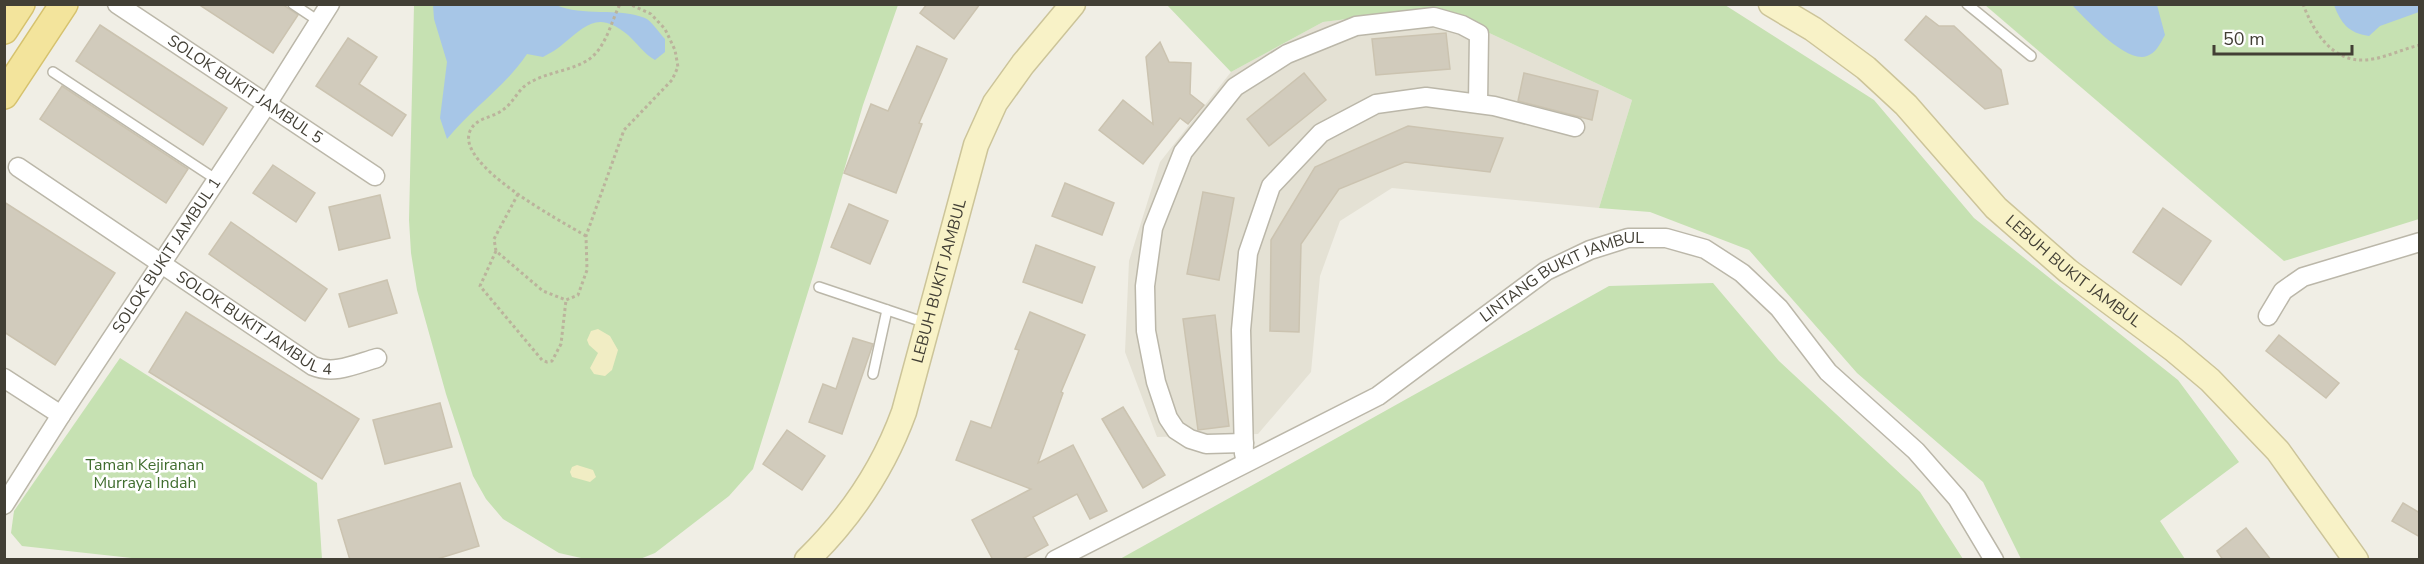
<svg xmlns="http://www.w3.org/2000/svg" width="2424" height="564" font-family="'Nunito Sans',sans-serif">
  <rect width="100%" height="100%" fill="#f0eee5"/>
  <path fill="#e4e1d4" d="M1436,8L1632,100L1599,208L1392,188L1340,221L1320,276L1311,372L1258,434L1157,437L1125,352L1129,261L1160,162L1231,72L1323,22Z"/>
  <g fill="#c6e1b2">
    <path d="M414,5H898L863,105L817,263L753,469L729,496L655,553L640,559L590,560L559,553L503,519L486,499L473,476L446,394L417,290L411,253L409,220Z"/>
    <path d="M1167,5H1725L1874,100L1974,218L2178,380L2239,462L2160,521L2185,559H2021L1983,482L1857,373L1749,250L1650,212L1599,208L1632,100L1436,8L1323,22L1231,72Z"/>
    <path d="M1985,5H2419V219L2284,261Z"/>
    <path d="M1713,283L1779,361L1920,492L1963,559H1120L1609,286Z"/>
    <path d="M120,358L317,483L322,559L150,560L22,546L11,533L14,511Z"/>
  </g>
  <g fill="#f1edc4">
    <path d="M598,329L610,336L618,350L612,370L605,376L594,374L590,368L598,353L589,345L587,340L591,331Z"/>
    <path d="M577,465L593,470L596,477L590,482L572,477L570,472L572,467Z"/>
  </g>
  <g fill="#a7c6e7">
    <path d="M433,5H556C583,17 617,7 645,18C652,21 659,33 665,39V52L655,60C644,54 637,43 628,35C598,11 588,24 563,44C558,49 550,53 543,57L527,54C505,87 472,108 447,139L440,118L447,62L434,19Z"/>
    <path d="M2072,5H2157L2165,35C2160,44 2156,53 2147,56C2126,64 2085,18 2072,5Z"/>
    <path d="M2334,5H2419V12L2380,26L2369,36C2348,33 2341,23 2334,5Z"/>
  </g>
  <g fill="#d1cbbc" stroke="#cbc3b0" stroke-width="1.5">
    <path d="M198,4H282L298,15L273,53Z"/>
    <path d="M927,4H980L954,39L920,13Z"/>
    <path d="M1926,16L1939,26H1954L2001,70L2008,104L1985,109L1905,40Z"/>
    <path d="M100,25L227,108L203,145L76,61Z"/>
    <path d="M1446,33L1450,69L1376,75L1372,39Z"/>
    <path d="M348,38L377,57L359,84L406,115L392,136L316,86Z"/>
    <path d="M1160,42L1169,62L1191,63L1190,94L1204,105L1188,124L1180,118L1143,164L1099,130L1123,100L1153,124L1146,57Z"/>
    <path d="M917,46L947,59L919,123L922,124L896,193L844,173L871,104L888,111Z"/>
    <path d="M1304,73L1326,100L1269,146L1247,119Z"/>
    <path d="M1524,73L1598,91L1592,120L1518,101Z"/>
    <path d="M62,86L188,169L166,203L40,119Z"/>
    <path d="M1408,126L1503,138L1490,172L1405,162L1339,189L1301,244L1299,332L1270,331L1271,240L1315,167Z"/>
    <path d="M273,165L315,193L296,222L253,193Z"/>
    <path d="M1065,183L1114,203L1102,235L1052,216Z"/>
    <path d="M1203,192L1234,198L1219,280L1187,274Z"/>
    <path d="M380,195L390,238L339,250L329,207Z"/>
    <path d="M4,202L115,273L55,365L4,332Z"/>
    <path d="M849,204L888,221L870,264L831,247Z"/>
    <path d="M2163,208L2211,241L2181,285L2133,252Z"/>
    <path d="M231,222L327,289L305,321L209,254Z"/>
    <path d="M1036,245L1095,267L1082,303L1023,282Z"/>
    <path d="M387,280L397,313L349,327L339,294Z"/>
    <path d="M186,312L359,419L322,479L149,372Z"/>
    <path d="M1030,312L1085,335L1061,392L1063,393L1038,463L1073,445L1107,511L1090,519L1077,494L1033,517L1048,545L1021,560H993L972,520L1031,489L956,460L971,421L991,428L1019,350L1015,349Z"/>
    <path d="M1215,315L1229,426L1198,430L1183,319Z"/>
    <path d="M2279,335L2339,383L2326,398L2266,351Z"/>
    <path d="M853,338L873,344L842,434L809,422L823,384L836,389Z"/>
    <path d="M440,403L452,447L385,464L373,420Z"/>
    <path d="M1123,407L1165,475L1143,488L1102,419Z"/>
    <path d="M787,430L825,456L802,490L763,464Z"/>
    <path d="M460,483L479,546L434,560H350L338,520Z"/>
    <path d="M2403,503L2420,513V537L2392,521Z"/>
    <path d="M2246,528L2271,560H2223L2217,551Z"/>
  </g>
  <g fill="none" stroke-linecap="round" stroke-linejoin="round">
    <defs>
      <g id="lane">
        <path d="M293,4L320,22"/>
        <path d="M1967,4L2031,56"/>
        <path d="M53,72L217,180"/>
        <path d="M819,287L926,323"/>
        <path d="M873,374L887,310"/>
      </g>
      <g id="street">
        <path id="s1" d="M117,4L375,176"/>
        <path id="s2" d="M18,167L313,366C334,375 356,364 377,358"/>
        <path d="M2268,316L2283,291L2303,277L2420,242"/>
        <path d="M4,378L61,415"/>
        <path d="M1244,443L1206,444L1190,439L1176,430L1168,418L1156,382L1146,331L1145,286L1153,228L1183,152L1235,87L1287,54L1356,26L1434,17L1462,25L1479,34L1478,103"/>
        <path d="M1244,454L1241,330L1248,253L1271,186L1321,133L1376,104L1426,97L1494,106L1575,127"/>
        <path id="s3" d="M4,505L61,415L267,104L330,4"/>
        <path id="s4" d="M1055,560L1378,396L1546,271L1590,250L1628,238H1666L1705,249L1742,273L1779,308L1828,372L1916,451L1957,498L1994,560"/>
      </g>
      <g id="secondary">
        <path id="s5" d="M1771,4L1813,29L1866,68L1906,105L1996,208L2068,271L2173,349L2210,380L2278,451L2356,560"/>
        <path id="s6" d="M807,560C851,517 883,470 904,412L976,145L995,103L1023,64L1073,4"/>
      </g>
      <g id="primary">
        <path d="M4,30L21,4"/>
        <path d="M4,95L64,4"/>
      </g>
    </defs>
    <use href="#lane" stroke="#bbb7a9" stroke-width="12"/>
    <use href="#street" stroke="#bbb7a9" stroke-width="21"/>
    <use href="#secondary" stroke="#ccc499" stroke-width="27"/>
    <use href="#primary" stroke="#d6c26e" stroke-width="30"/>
    <g stroke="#bbb39c" stroke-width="3" stroke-dasharray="3 3" stroke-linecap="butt">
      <path d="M2303,4C2313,31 2332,62 2365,60C2383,59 2402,49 2420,45"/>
      <path d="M518,194L494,239L496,251L543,291L566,300L578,295L587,270L586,236L624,130L672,80L678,67L675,50L665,29L651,14L629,4"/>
      <path d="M586,236C561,221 455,165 470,131C476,117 494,118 504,109C514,102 518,89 529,83C547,72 571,71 588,60C606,48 611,22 620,4"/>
      <path d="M496,251L480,286L542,360L547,362L552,361L561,344L566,300"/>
    </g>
    <use href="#lane" stroke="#fff" stroke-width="9"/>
    <use href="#street" stroke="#fff" stroke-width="18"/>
    <use href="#secondary" stroke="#f8f2c7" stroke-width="24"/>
    <use href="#primary" stroke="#f3e49c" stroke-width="27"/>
  </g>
  <g text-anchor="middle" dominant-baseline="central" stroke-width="5" stroke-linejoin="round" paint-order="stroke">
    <g font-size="16" fill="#423f35" stroke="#fff">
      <text stroke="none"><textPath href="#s1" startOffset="154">SOLOK BUKIT JAMBUL 5</textPath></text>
      <text stroke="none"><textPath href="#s3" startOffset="298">SOLOK BUKIT JAMBUL 1</textPath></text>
      <text stroke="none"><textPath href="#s5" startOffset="406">LEBUH BUKIT JAMBUL</textPath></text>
      <text stroke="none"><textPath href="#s4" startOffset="584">LINTANG BUKIT JAMBUL</textPath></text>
      <text stroke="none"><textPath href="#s6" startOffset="314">LEBUH BUKIT JAMBUL</textPath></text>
      <text stroke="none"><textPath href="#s2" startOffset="284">SOLOK BUKIT JAMBUL 4</textPath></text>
    </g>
    <g font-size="16" fill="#406d2f" stroke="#fff">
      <text x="145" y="465">Taman Kejiranan<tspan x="145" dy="18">Murraya Indah</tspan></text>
    </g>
  </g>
  <rect width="2424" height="564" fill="none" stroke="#423f35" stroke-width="12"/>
  <path d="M2214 45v9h138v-9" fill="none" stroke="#423f35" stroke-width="3"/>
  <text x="2223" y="45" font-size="18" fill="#423f35" stroke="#ffffff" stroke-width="4.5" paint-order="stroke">50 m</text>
</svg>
